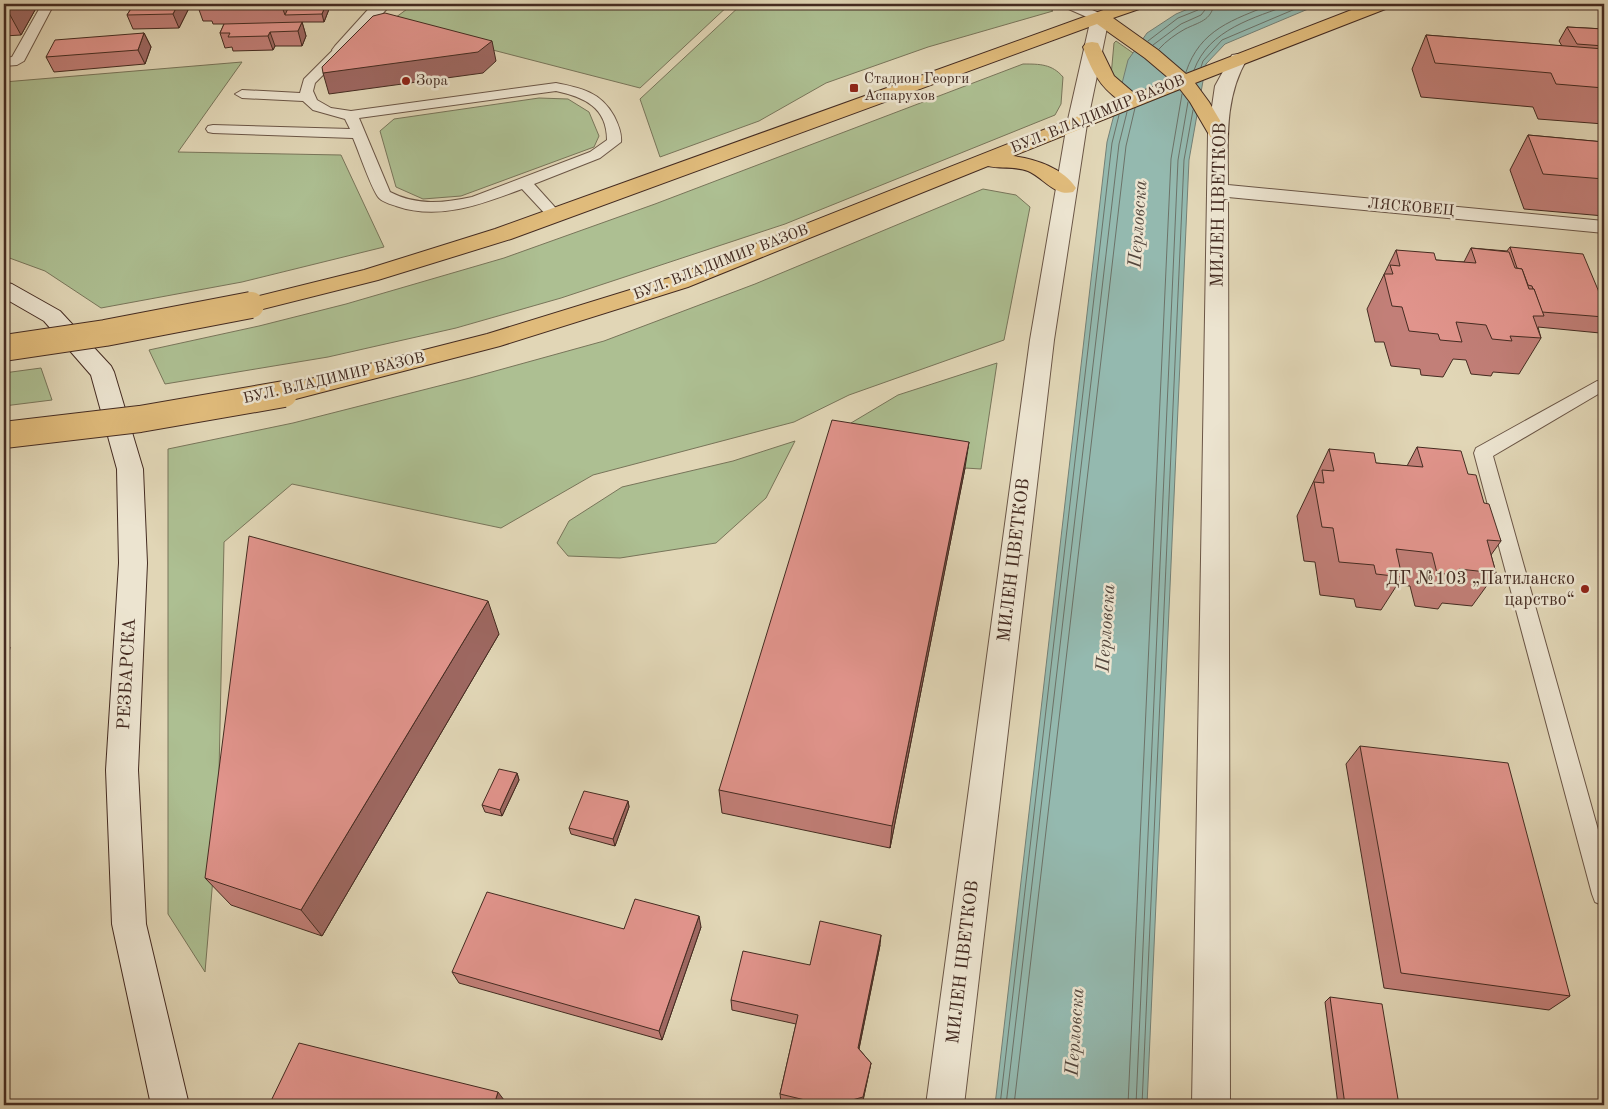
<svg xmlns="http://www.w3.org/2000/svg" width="1608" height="1109" font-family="'Old Standard TT',serif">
  <rect width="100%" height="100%" fill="#e1d6b6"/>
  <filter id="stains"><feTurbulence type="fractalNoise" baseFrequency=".004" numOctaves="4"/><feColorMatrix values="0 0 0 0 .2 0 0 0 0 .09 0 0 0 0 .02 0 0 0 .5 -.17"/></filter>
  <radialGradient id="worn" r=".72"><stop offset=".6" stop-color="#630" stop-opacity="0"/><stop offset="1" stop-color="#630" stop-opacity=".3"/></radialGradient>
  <g fill="#adbf92" stroke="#78755a">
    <path d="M414,4H730L640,88L388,23Z"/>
    <path d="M742,4H1042L1053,11L928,47L826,83L759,121L660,157L640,99Z"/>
    <path d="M1116,41L1146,62L1123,87L1111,76L1114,43Z"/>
    <path d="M242,62L178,152L341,155L384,247L242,282L101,308L45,271L4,256V82Z"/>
    <path d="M1023,64C1040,64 1052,64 1063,77L1061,104L1055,115L785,224L561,298L456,328L328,357L165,384L149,350L259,326L346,304L504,258L655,204Z"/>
    <path d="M539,98L568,99L589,112L599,136L594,147L461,196L423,199L396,187L380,131L394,119Z"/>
    <path d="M983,189L1016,195L1030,207L1004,340L849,395L794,422L593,475L501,528L292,484L224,542L218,819L205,972L168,914V449L293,423L470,378L604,341L755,284Z"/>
    <path d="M997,363L981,469L965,468L851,423L898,395Z"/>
    <path d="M41,368L52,400L4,406V373Z"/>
    <path d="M795,441L766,498L716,543L620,558L568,556L557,543L569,521L622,487L733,461Z"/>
  </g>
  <path fill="#94b9af" stroke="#748076" d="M1200,4H1320L1225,44L1206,64L1189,160L1147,1105H995L1107,142L1128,60L1147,33L1176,14Z"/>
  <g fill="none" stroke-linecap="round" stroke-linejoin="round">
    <g stroke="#6c7268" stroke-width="1">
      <path d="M1148,41L1178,18L1198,10L1200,4"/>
      <path d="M1153,45L1181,24L1201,15L1205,10L1206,4"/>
      <path d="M1159,49C1166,41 1176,34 1185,29C1199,22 1211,21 1214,4"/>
      <path d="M1201,67L1203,61L1222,40L1307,4"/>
      <path d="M1194,70C1209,29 1254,18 1291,4"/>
      <path d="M1186,72C1200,29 1233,20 1272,4"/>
      <path d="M1000,1105L1112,143L1119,115"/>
      <path d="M1006,1105L1119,144L1127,112"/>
      <path d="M1014,1105L1126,146L1135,108"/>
      <path d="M1128,1105L1171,159L1182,94"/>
      <path d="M1136,1105L1178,160L1188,102"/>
      <path d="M1142,1105L1184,160L1193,110"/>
    </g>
    <defs>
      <g id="lane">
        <path d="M42,4H54L24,61L17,65L4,66V58L12,57Z"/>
        <path d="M1062,4H1078L1104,15L1106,18L1100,22L1096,21L1064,7Z"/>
        <path d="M341,46L348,50L315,83L313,91L317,100L331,108L351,111L556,83C581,88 601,92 614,116C618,124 622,133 621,142L600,158L534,184L562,215L559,218H549L522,189C482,204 439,221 396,206C390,204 383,202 379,198C372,191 358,149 353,138L213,133L208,132L206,129L208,126L213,125L350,129L345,119L313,110L303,101L242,98L235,94L242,90L300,93L304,79L336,47ZM556,91C584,97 607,107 607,140L590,152L472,197C444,203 417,206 390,192L359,118Z"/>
        <path d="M1597,381L1604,382V394L1600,393L1493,456L1604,851V906L1595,902L1592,894L1474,453L1476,448Z"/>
      </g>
      <g id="street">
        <path d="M373,4H391L347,54L341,55L335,54L332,50L335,46Z"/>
        <path d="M1100,13L1106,14L1109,18L1087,124L1054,340L964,1105H926L1030,340L1067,124L1091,18L1094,14Z"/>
        <path d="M1238,54L1244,55L1247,59C1224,98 1228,141 1228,185L1604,221V233L1228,197L1230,1105H1192L1208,134L1215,86L1232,55Z"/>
      </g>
      <path id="secondary" d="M4,282L12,284L60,311L111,366L114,372L143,469L147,563L138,770L146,924L189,1105H151L112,924L106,770L119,563L117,469L91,375L44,321L4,298Z"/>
      <path id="primary" d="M1120,4H1144L1142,8L1113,18L1158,50L1186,74L1367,4H1391L1388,8L1195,83L1209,102L1228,134L1225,138L1218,140L1211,138L1190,102L1180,89L1013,156C1036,159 1063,168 1076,188L1073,192C1055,197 1044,178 1028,171C1015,166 1001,169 988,166L688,287L500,346L284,402L275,400L272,394L275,388L487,334L672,277L1119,100C1099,86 1091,69 1083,47L1086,43L1092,42L1098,43L1114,76L1135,94L1171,80L1145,58L1097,24L511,239L378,280L251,312L243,310L240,305L243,300L364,270L495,229Z"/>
    </defs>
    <use href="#lane" stroke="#6b5646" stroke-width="2"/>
    <use href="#street" stroke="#6b5646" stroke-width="2"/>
    <use href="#secondary" stroke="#442b21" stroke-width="2"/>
    <use href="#primary" stroke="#442b21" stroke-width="2"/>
    <use href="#lane" fill="#ece4d0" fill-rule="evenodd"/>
    <use href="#street" fill="#ece4d0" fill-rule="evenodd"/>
    <use href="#secondary" fill="#ece4d0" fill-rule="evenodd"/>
    <use href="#primary" fill="#e0bb7b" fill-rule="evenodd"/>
    <defs>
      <g id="primary-bridge">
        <path d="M4,348L105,333L251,305"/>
        <path d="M4,435L140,419L284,394"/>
      </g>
    </defs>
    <use href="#primary-bridge" stroke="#442b21" stroke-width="28" stroke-linecap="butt"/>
    <use href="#primary-bridge" stroke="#e0bb7b" stroke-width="26"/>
  </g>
  <g fill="#c27f78" stroke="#442b21">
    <path d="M4,4H32L35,10L21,35L4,36Z"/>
    <path d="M134,4H186L188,10L179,28L133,29L127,15Z"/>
    <path d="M197,4H331L324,22H302L306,36L302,46H275L273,50L233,51L232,47L225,48L220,33L224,24H213L212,21H203Z"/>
    <path d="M1567,27L1604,29V124L1538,119L1533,107L1421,97L1412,69L1426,35L1562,46L1559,41Z"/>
    <path d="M144,33L151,47L145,64L54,72L46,57Z"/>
    <path d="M1528,135L1604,142V216L1524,209L1510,170Z"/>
    <path d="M1510,247L1604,304V326L1600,333L1538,327L1541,338L1519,374L1493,372L1491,376L1471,374L1466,360L1453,359L1443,377L1421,375L1420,369L1391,366L1384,342H1375L1367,309L1396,250L1436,260L1464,262L1471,248L1507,251Z"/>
    <path d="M1417,447L1468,474L1484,503L1501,541L1491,555L1496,573L1472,606L1442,603L1438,609L1415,606L1410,586L1397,585L1381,610L1356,607L1354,599L1320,595L1315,562L1304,561L1297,516L1329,449L1376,463L1407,466Z"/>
    <path d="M965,468L890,848L722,813L719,790Z"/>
    <path d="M499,634L322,936L231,905L205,878Z"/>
    <path d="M1360,746L1570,996L1549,1010L1384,988L1346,764Z"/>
    <path d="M517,773L519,780L502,816L485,812L482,805Z"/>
    <path d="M628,801L629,807L615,846L571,834L569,828Z"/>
    <path d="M701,927L662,1040L459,983L452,972L624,929Z"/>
    <path d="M880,945L859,1049L871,1063L862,1105H793L781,1102L780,1094L796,1024L732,1010L731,1000L810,965Z"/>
    <path d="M1330,997L1399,1105H1338L1325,1002Z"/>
  </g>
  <g fill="#9e6862" stroke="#442b21">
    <path d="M4,4H32L35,10L21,35Z"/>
    <path d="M178,4H186L188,10L179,28L173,14Z"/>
    <path d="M281,4H296L285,15Z"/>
    <path d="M326,4H331L324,22L322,14Z"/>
    <path d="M302,22L306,36L302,46L298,31Z"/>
    <path d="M270,32L275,46L273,50L268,36Z"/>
    <path d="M144,33L151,47L145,64L138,50Z"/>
    <path d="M492,41L496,61L483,73L329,94L323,73Z"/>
    <path d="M969,442L965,468L890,848L892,826Z"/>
    <path d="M488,601L499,634L322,936L301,910Z"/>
    <path d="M4,641L10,647L4,686Z"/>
    <path d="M517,773L519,780L502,816L500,810Z"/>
    <path d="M628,801L629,807L615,846L613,839Z"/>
    <path d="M699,916L701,927L662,1040L659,1031Z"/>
    <path d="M881,935L880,945L857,1058L858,1048Z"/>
    <path d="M871,1063L862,1105H834Z"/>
    <path d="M498,1092L507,1104V1105H494Z"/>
  </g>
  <g fill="#e1948c" stroke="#442b21">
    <path d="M134,4H178L173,14L127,15Z"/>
    <path d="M290,4H326L322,14L285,15Z"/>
    <path d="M385,13L492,41L478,52L323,73L322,67L373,16Z"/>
    <path d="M302,22L298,31L270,32L268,36L228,37L230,33H220L224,24Z"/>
    <path d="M1567,27L1604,29V46L1577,44Z"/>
    <path d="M144,33L138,50L46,57L55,40Z"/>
    <path d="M1426,35L1604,49V88L1556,84L1551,73L1435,63Z"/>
    <path d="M1528,135L1604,142V179L1543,174Z"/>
    <path d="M1510,247L1583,254L1604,304V317L1542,312L1534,289H1533L1532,286L1528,285L1522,269L1517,268Z"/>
    <path d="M1471,248L1509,252L1515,268L1522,269L1529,289H1534L1544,316H1533L1541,338L1510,336L1512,341L1492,339L1486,325L1456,322L1462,342L1440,340L1438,334L1409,331L1402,307L1392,306L1384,274H1393L1390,265L1400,266L1396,250L1434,253L1436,260L1476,263Z"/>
    <path d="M832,420L969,442L892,826L719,790Z"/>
    <path d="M1417,447L1461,451L1468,474L1476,475L1484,503L1489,504L1501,541L1487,540L1496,573L1459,569L1461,576L1437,573L1432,553L1396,549L1402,577L1376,574L1374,565L1339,562L1333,528L1322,527L1314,482L1324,483L1322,470L1334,471L1329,449L1374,453L1376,463L1423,467Z"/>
    <path d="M249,536L488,601L301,910L205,878Z"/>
    <path d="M1360,746L1508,763L1570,996L1401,973Z"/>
    <path d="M499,769L517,773L500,810L482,805Z"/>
    <path d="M584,791L628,801L613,839L569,828Z"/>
    <path d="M487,892L624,929L635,899L699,916L659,1031L452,972Z"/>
    <path d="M820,921L881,935L858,1048L871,1063L863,1097L834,1105H826L780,1094L798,1015L731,1000L743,951L810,965Z"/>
    <path d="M1330,997L1382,1004L1399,1105H1345Z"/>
    <path d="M299,1043L498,1092L494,1105H269Z"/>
  </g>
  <g fill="#8f2418" stroke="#ece4d0" stroke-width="2">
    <circle cx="406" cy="81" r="5"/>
    <rect x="849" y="83" width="10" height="10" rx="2.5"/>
    <circle cx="1585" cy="589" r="5"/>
  </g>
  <g text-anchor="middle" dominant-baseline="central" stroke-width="5" stroke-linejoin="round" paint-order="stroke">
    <g font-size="15" fill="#442b21" stroke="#ece4d0" text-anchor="start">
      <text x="864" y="79">Стадион Георги<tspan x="864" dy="17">Аспарухов</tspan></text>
      <text x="416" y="81">Зора</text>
    </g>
    <g font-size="15" fill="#442b21" stroke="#ece4d0">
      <text transform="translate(1098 115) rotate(-22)">БУЛ. ВЛАДИМИР ВАЗОВ</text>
      <text transform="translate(1411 208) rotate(5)">ЛЯСКОВЕЦ</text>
      <text transform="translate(721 263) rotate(-21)">БУЛ. ВЛАДИМИР ВАЗОВ</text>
      <text transform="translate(334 379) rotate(-13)">БУЛ. ВЛАДИМИР ВАЗОВ</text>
    </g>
    <g font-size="18" fill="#442b21" stroke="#ece4d0">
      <text transform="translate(1219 205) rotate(-89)">МИЛЕН ЦВЕТКОВ</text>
      <text transform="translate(1014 560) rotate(-83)">МИЛЕН ЦВЕТКОВ</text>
      <text transform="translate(127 674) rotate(-87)">РЕЗБАРСКА</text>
      <text transform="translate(963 962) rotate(-83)">МИЛЕН ЦВЕТКОВ</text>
    </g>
    <g font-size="18" fill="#442b21" stroke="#ece4d0" text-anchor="end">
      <text x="1575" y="579">ДГ №103 „Патиланско<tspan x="1575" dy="21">царство“</tspan></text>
    </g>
    <g font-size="19" font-style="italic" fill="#54473d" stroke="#ece4d0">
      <text transform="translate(1139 224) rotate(-86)">Перловска</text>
      <text transform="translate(1107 628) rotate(-86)">Перловска</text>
      <text transform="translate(1076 1032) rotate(-86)">Перловска</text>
    </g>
  </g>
  <rect width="1608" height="1109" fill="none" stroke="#e1d6b6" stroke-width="20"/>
  <rect x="5" y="5" width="1598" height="1099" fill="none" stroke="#442b21" stroke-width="2.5"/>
  <rect x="10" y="10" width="1588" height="1089" fill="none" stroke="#442b21"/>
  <rect width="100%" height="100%" filter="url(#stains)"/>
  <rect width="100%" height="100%" fill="url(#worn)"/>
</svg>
